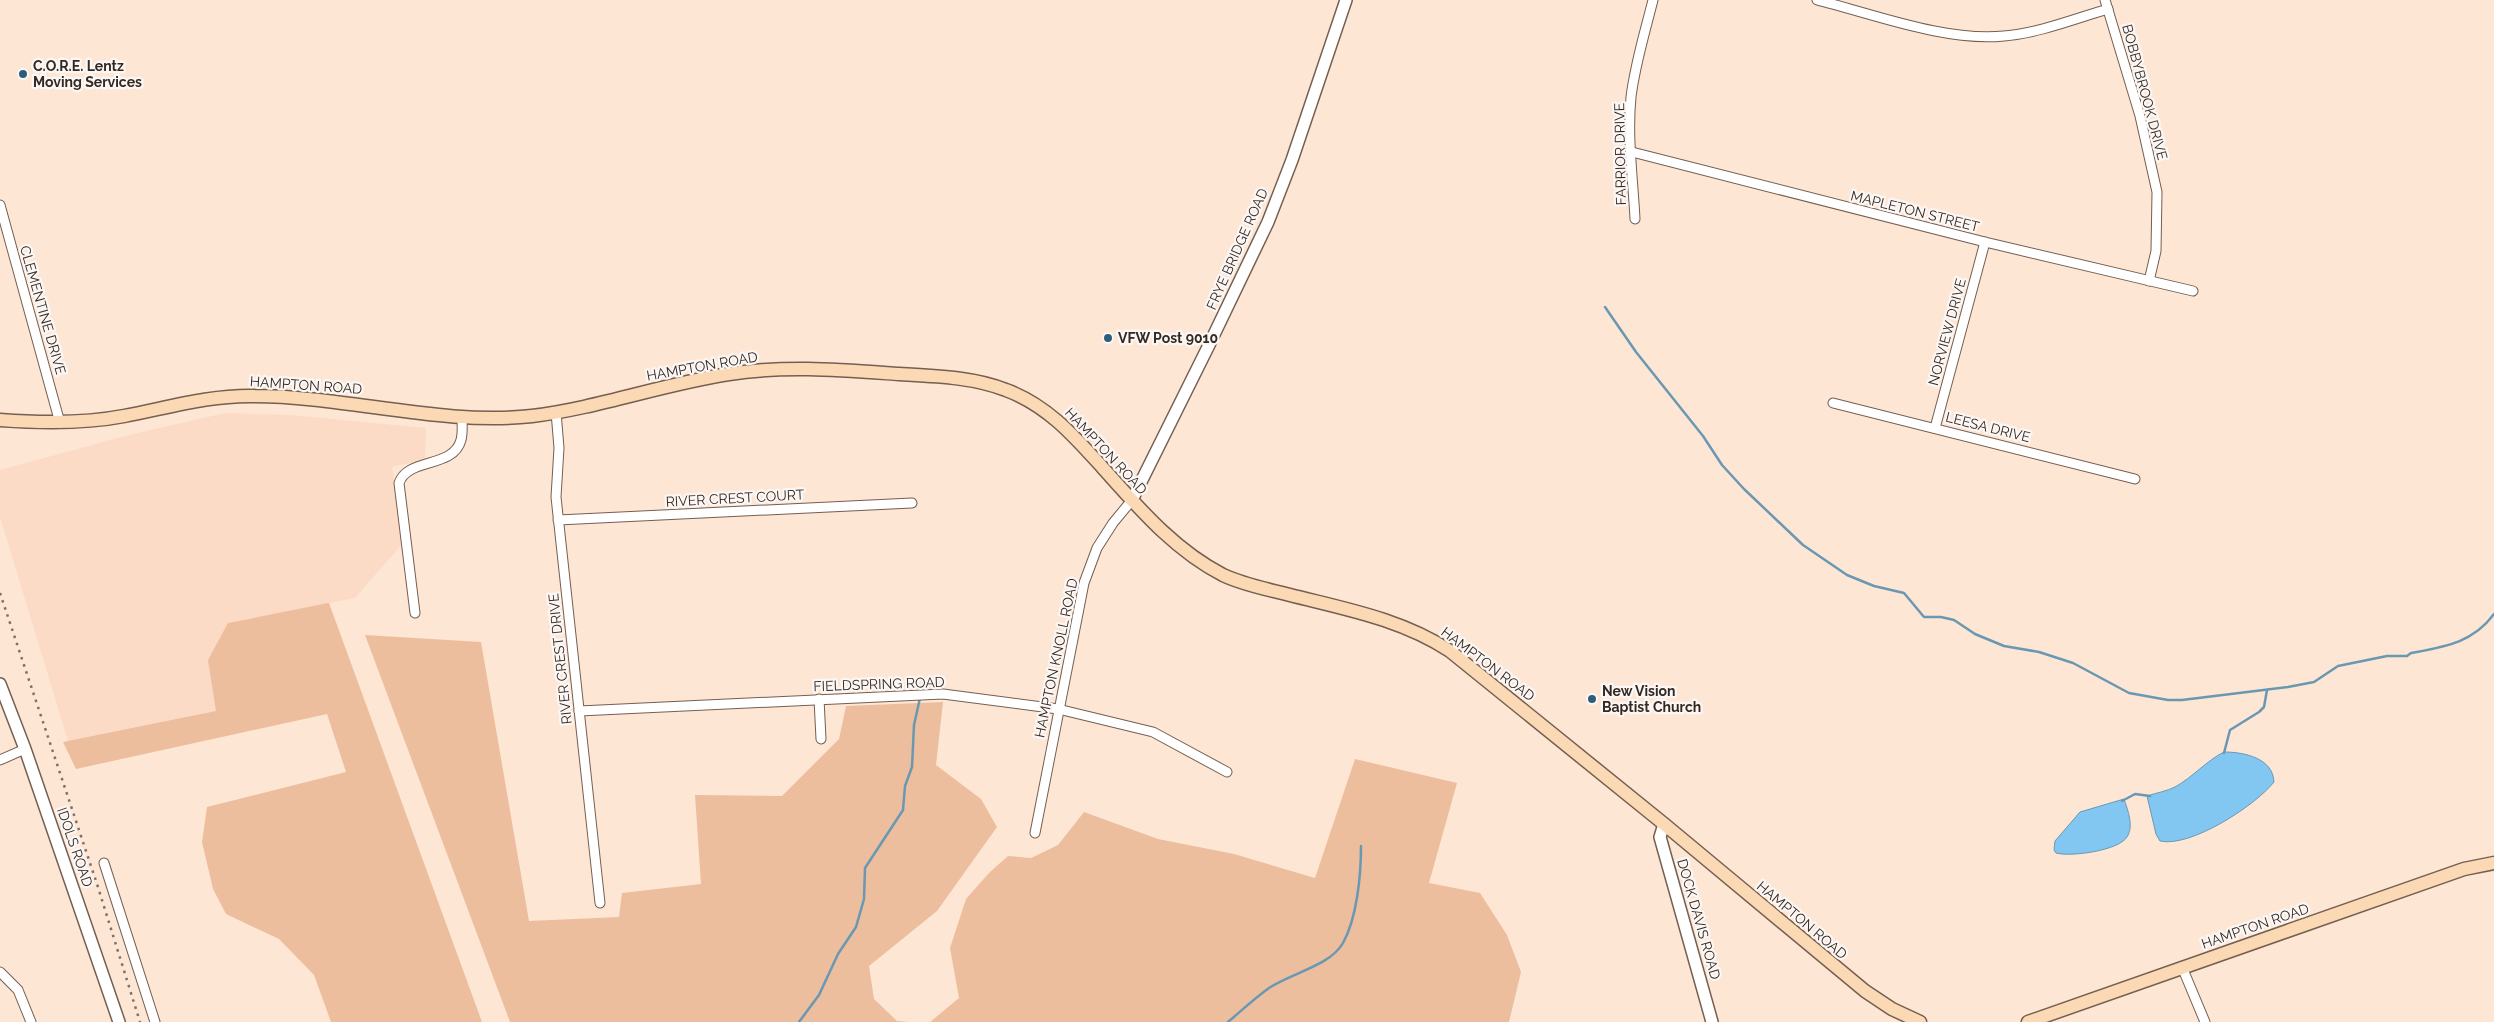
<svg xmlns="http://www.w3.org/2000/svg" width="2494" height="1022" font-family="Raleway,sans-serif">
  <rect width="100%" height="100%" fill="#fee6d5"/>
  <path fill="#fbdbc6" d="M225,413L291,415L426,428L425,459L392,467L404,542L355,598L228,623L218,721L71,751L0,517V470L129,435Z"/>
  <g fill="#ecbe9d">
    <path d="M328,603H329L482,1022H331L314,975L279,939L226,914L213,889L202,842L207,807L346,772L327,714L76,769L63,742L216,711L208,660L228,623Z"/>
    <path d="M365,635L481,642L529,921L619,917L622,893L701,884L695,795L782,796L839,739L846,706L943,702L936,765L981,799L997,827L937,911L869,966L874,999L897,1021L909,1022H510Z"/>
    <path d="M1355,759L1457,783L1429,883L1480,893L1507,935L1521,972L1509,1022H930L959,998L950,948L966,899L989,873L1008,856L1031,858L1058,845L1084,812L1158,839L1234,854L1315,878Z"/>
  </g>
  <g fill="#82c7f1" stroke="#6a98b3">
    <path d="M2224,752C2244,752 2273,758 2274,782C2255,806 2190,848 2160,841L2156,834L2147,796C2156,793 2167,791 2175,787C2193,777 2206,761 2224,752Z"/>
    <path d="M2124,799C2128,811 2134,826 2127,837C2118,851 2070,857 2056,853L2054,850L2055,841L2080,812Z"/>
  </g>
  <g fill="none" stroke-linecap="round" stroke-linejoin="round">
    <g stroke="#6a98b3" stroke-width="2.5">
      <path d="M1605,307L1636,352L1703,436L1722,465L1744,489L1803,545L1847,575L1874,586L1904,593L1924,617H1941L1954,620L1975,634L2004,646L2039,652L2073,663L2129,693L2168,700H2182L2288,687L2314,682L2338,666L2387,656H2407L2411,653C2444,647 2473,643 2494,614"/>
      <path d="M921,693L924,682"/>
      <path d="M2224,753L2230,730L2259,712L2264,707L2267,690"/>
      <path d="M2122,801L2135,794L2150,796"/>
      <path d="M799,1022L819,995L838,954L856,927L864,899L865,868L903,810L905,786L912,767L914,725L920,698"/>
      <path d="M1228,1022C1241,1011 1255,998 1269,988C1291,973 1330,966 1343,943C1357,918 1361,875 1361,846"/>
    </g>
    <defs>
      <g id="minor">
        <path d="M1817,0C1873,14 1946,42 2004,36C2039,33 2074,19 2108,9"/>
        <path d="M2105,0L2140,116L2157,192L2156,251L2149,281"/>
        <path d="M1632,152L1985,242L2193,291"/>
        <path d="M0,205L60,423"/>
        <path d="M1635,219C1633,179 1627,137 1631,97C1635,64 1645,32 1653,0"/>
        <path d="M1833,403L2135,479"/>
        <path d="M556,412L559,448L556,497L600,903"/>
        <path d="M1935,428L1985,242"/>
        <path d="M558,520L912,503"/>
        <path d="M415,613L399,483C408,457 453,469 461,440C463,433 462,424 462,416"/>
        <path d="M819,699L821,739"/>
        <path d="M579,711L943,694L1058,709L1153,732L1227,772"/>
        <path d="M0,760L25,749"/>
        <path d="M1035,833L1084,583L1097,548L1113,523L1132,500"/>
        <path d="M104,863L155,1022"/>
        <path d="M2182,967L2205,1022"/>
        <path d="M0,972L18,990L31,1022"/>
      </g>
      <g id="tertiary">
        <path d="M1132,500L1209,345L1268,222L1292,160L1346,0"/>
        <path d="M0,684L25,749L119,1022"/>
        <path d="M1664,824L1660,837L1712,1022"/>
      </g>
      <g id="secondary">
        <path d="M0,420C41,423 83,424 124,416C167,408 209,395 254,396C345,396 443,426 532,416C598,408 663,384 729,374C786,365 842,370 899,374C935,376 973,377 1006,390C1047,405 1074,436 1102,467C1138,507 1174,550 1223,575C1244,585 1267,589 1290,595C1345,609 1401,619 1450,651L1664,824L1865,991L1892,1009L1920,1022"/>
        <path d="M2028,1022L2464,869L2494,863"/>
      </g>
    </defs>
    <use href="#minor" stroke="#745f51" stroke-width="11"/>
    <use href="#tertiary" stroke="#745f51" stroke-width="14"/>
    <use href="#secondary" stroke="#745f51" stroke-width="15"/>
    <use href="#minor" stroke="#fff" stroke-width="9"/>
    <use href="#tertiary" stroke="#fff" stroke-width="11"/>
    <use href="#secondary" stroke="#fbd9b4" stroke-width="12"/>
    <path stroke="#7f7066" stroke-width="2.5" stroke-dasharray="2.5 5" stroke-linecap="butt" d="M0,593L97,884L140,1022"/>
  </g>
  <g fill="#2c5e7c" stroke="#fcf7f4" stroke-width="2">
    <circle cx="23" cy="74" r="5"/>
    <circle cx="1108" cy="338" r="5"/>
    <circle cx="1592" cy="699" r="5"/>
  </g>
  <g text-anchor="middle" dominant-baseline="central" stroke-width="4.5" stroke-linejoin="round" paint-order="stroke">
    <g font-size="14" font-weight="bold" fill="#322923" stroke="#fcf7f4" text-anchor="start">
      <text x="33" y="66">C.O.R.E. Lentz<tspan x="33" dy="16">Moving Services</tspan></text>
      <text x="1118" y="338">VFW Post 9010</text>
      <text x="1602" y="691">New Vision<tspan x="1602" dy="16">Baptist Church</tspan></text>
    </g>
    <g font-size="14" fill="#322923" stroke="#fcf7f4">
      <text transform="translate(2145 92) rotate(75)">BOBBYBROOK DRIVE</text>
      <text transform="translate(1620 154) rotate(-91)">FARRIOR DRIVE</text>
      <text transform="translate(1915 211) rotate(14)">MAPLETON STREET</text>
      <text transform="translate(1237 249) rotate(-66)">FRYE BRIDGE ROAD</text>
      <text transform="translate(43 310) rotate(74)">CLEMENTINE DRIVE</text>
      <text transform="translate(1947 332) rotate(-75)">NORVIEW DRIVE</text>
      <text transform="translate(702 366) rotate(-10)">HAMPTON ROAD</text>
      <text transform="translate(306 385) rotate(4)">HAMPTON ROAD</text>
      <text transform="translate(1988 427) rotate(14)">LEESA DRIVE</text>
      <text transform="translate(1106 451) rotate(47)">HAMPTON ROAD</text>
      <text transform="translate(735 498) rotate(-3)">RIVER CREST COURT</text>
      <text transform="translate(1056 658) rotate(-78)">HAMPTON KNOLL ROAD</text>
      <text transform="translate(560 659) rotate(-96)">RIVER CREST DRIVE</text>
      <text transform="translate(1488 664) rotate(37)">HAMPTON ROAD</text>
      <text transform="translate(879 684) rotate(-2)">FIELDSPRING ROAD</text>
      <text transform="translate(75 847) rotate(71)">IDOLS ROAD</text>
      <text transform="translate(1699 919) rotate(74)">DOCK DAVIS ROAD</text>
      <text transform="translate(1802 920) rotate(40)">HAMPTON ROAD</text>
      <text transform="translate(2255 926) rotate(-19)">HAMPTON ROAD</text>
    </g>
  </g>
</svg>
